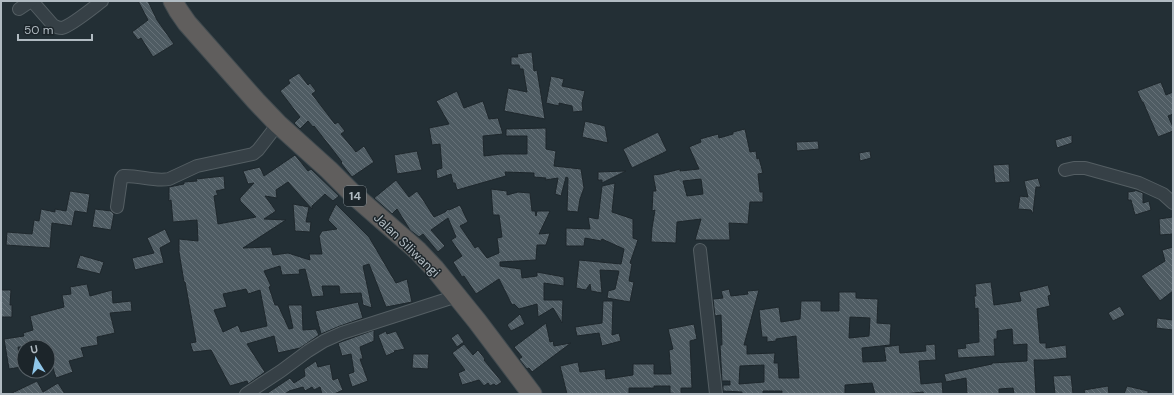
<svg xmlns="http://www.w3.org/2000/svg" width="1174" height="395" font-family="'DM Sans',sans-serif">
  <defs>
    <pattern id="building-back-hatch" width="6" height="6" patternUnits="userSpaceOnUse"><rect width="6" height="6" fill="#4f5c63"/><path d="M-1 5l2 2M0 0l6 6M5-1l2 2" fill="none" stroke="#667178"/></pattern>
  </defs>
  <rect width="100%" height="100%" fill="#232f35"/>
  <g fill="url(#building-back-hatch)" stroke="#1e272c" fill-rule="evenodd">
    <path d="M138,1H148L157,20L174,44L153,57L141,38L138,40L132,32L148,20Z"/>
    <path d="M532,52L534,71L537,70L545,119L504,111L508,88L527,92L523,69H520L519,65H511V57H518L517,54Z"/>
    <path d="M299,73L308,85L310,83L316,91L312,94L335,124L338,122L345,131L341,134L356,152L364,146L374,162L352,177L341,163L342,162L332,149L314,126L313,127L308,121L300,129L294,123L300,117L280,91L290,83L288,80Z"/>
    <path d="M551,76L564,79L562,86L585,91L582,103L583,111L573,112L572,106L559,103V106L546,103Z"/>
    <path d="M1161,82L1166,95L1173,92V114L1168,116L1173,127V131L1158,137L1143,102H1142L1137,91Z"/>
    <path d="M457,91L464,108L483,101L489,119L498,118L503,134L483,136L484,156L501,154H527V136H506V129L546,128V149L556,151L554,166L581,169L584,188L580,199L578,212L567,211L568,178L566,177L561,196L555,194L558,178L545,180L546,178L534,177V173L505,172L506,176L457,190L455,183H453L451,174L437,179L436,170L442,168L440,144L432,145L429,128L449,124L436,101Z"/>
    <path d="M585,121L605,126L608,143L582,137Z"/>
    <path d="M745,129L750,152L756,151L757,159L759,158L763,173L758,174L760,192H763V202H750L748,224L729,223L730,240H695L701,219L677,222L676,243L651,242L652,228L655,210L652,211L653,191H656L653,175L661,174L680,169V171L699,169L689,147L701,142L700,139L718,134L719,138L733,134V132ZM701,179L703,194L687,196L683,181Z"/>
    <path d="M658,132L667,151L632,168L623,149Z"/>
    <path d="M1072,135V143L1057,148L1055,140Z"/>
    <path d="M818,141L819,149L797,151L796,142Z"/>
    <path d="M417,151L422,170L397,174L394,155Z"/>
    <path d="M870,151L871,158L860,161L859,153Z"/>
    <path d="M295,155L308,171L311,169L339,196L333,201L325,194L312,206V209L288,182L276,190L277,198L265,196L276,211L264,219L286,220L243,248L271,247L273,255L288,253L310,260L309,254H322L319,236L322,231L337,229L328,220L336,204L369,237L396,283L407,279L412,302L386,307L369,264L363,266L372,308L363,305L361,293L340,294L339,286H322L324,296L312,297L305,269L299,270L300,274L282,275L280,266L264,271L271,286L269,287L275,305H278L289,329L293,328L288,305H302L303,330L316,329L319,335L300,348L278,353L274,336L247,344L265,372L248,384L247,381L230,386L211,350L193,352L190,343L196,342L185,282H184L179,252V239L198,241L197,220L173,222L171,200L169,201V187L184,184V182L197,181L196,179L224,176L225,189L216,191L218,195L214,196L218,224L256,217L240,201V198L254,183L248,184L243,171L260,167L264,176ZM246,289L248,294L260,290L267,326L241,332L238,325L223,332L214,310L227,307L223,294Z"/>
    <path d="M1009,164L1010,182L995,183L993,165Z"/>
    <path d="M626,171L602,183V180H598V172Z"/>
    <path d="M1038,178L1041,187H1036L1033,213H1032L1031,210L1018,209L1020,196L1028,197L1024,181Z"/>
    <path d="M396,180L409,197L417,191L422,198L434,217L445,212L448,209L449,210L460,205L468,222L460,226L475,248L478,246L487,258L499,253L497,238L502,237L499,215H493L491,189L507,191V195L518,192L530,193L532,211H535L536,216L537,211H550L539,234L550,233L546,245H537L536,260L500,262V266L521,269L522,278L537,276V272L564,277V286L544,283V300H563L562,323L553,308L538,317L537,304L519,309L514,304L512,305L499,279L476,294L464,276L462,277L453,262L462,256L451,240L456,237L448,218L431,230L445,246L438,252L423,234L419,237L410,230L397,209L392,214L374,198Z"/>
    <path d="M615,183L612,212L633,219V238L638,240L630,263L632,264L629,281L634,282L630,302L607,298L608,291L615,289L619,271L600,270L602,293L591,291L590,284L586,290L576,288L579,260L621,264L624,249L602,239L601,241L585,238L584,246H566V228L590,229L588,217L598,219L602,186Z"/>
    <path d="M1135,190L1143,193V203L1149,201L1151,210L1135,215L1131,200H1128V192L1135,191Z"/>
    <path d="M70,191L90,194L87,213L75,211L72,226L52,223L50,248L6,245L7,232L32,234L34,220L39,221L41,209L55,212V209L66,211Z"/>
    <path d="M293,204L309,207L306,222H311L310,232L295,231Z"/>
    <path d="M95,209L111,211L114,214L111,230L92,227Z"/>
    <path d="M1173,217V234L1160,235L1159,219Z"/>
    <path d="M165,229L171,242L160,248L164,263L135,270L132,258L154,253L147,238Z"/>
    <path d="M1173,247V291L1160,301L1141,276L1165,261L1162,250Z"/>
    <path d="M80,255L104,262L100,274L76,268Z"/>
    <path d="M991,282L994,305L1021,301L1019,292L1037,288L1048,285L1051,295L1048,296L1050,306L1037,309L1040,343H1046V348L1066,345L1067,358L1047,360H1034L1036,394H1014L1013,388L999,389V394H967L966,378L946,382L944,374L992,364V363L1027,361V344L1013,345L1012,329L997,331V339H994L995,356L958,358L957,349L966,348L965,344L979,342L978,308L975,309L974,296H976L975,284Z"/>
    <path d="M87,284L90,296L112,290L113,303L131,301L132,311L110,313L115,333L97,337L98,345L81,348L84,357L69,361L73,372L56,378L48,352V347H18L21,367L9,369L4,339L24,336L23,333L33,330L30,316L64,307L62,295L71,294L70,287Z"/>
    <path d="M729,289L731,296L748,294L747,291L759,290L744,345H747V354L775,353L774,363H778L779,378H799L796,336L776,339V341L767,342V337H762L759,310L779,307L781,322L800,319L801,301H821V311H839V292H856V298L878,299L877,323L891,324L890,345L862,348L863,362L886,361L884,347L899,345L900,353L926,351L925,345L935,344L936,360L919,361L921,384L942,382L943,394H924L923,392L904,394H875L872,383L845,385V394H782V391H763V394H742V392L723,391V385H730V381H722L720,345H722L721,315L715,316L713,299L723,298L721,291ZM850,317L870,318L869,336L849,338ZM764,365V382L739,384L740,366Z"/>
    <path d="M1,290H11L10,305H12V317H1Z"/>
    <path d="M603,301H613L612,335L619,333L621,341L602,346L599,333L577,336L575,327L602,323Z"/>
    <path d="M358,302L363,318L340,326L321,334L315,311Z"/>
    <path d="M1120,306L1125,315L1113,321L1108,313Z"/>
    <path d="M520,314L525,324L511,331L507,325Z"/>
    <path d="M1157,318L1173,320V330L1156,328Z"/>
    <path d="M546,323L550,342L553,341L554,346L571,343L532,372L529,368L527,369L519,359L522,357L514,347Z"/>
    <path d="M694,324L697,339L690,341L692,388H681V394L670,393V386H654V388H629V394H567L560,366L578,362L580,372L605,369L606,379L633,375V364H654V374H671L669,350L673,349L668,329Z"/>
    <path d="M374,330V341L360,347L363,359H360L368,381L352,387L348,374L354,372L351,354L342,356L338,343Z"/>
    <path d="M386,331L387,334L396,331L405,349L394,351L395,352L386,356L378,335Z"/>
    <path d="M458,333L464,342L457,347L451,338Z"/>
    <path d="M464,344L473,355L478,350L485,359L484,360L502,382L496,386L494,384L490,386L488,383L484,386L479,380L462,385L458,373L465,370L452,353Z"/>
    <path d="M413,354H429L428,369L412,368Z"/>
    <path d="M316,361L318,367L330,364L333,380L338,378L343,390L334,394H322L320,387L314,390L312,387L305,391L303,387L289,391L285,394H266L290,378L294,383L305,376L304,369Z"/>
    <path d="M1071,375L1073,394H1055L1053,376Z"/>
    <path d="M37,381L43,392L58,383L65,394H10Z"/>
    <path d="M1108,386L1109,394H1085L1084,390Z"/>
    <path d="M1127,386L1148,391V394H1124Z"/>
  </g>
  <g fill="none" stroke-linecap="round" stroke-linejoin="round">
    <defs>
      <g id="minor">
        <path d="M32,1L53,25C56,27 58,28 62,28C71,26 94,7 102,1"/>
        <path d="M19,9L31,1"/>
        <path d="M1065,170L1074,168H1085L1139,183L1163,194L1173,203"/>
        <path d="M117,207L121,179L123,176C139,175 154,182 169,179L197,166L253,154L258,150L278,124"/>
        <path d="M700,250L716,394"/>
        <path d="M246,394L281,371L308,351L324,341L342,333L457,296"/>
      </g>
      <path id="trunk" d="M173,1L178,10L187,23L256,101L278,124L329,170L356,197L418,251L435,269L477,321L532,394"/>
    </defs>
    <use href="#minor" stroke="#545e63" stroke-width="14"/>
    <use href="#trunk" stroke="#414b50" stroke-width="21"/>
    <use href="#minor" stroke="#364046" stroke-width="12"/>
    <use href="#trunk" stroke="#605e5d" stroke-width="19"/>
  </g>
  <g text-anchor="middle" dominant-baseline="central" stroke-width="3" stroke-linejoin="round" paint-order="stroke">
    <rect fill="#1c252a" stroke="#848e94" stroke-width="1" x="344" y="186" width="22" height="20" rx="3"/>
    <g font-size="12" font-weight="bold" fill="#b1bbc2">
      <text x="355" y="196">14</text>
    </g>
    <g font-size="13" fill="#b1bbc2" stroke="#1c252a">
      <text transform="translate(407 245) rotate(44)">Jalan Siliwangi</text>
    </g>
  </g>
  <rect width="1174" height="395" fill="none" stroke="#b1bbc2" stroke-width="4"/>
  <g transform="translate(36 359) rotate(349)"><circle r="19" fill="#1c252a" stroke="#586167"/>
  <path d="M0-3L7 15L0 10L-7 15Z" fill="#8fc6e9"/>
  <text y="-6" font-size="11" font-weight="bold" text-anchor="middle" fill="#b1bbc2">U</text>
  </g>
  <path d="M18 34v6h74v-6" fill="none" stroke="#b1bbc2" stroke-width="2"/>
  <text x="24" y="34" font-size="12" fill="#b1bbc2" stroke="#1c252a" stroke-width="3" paint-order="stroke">50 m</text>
</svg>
